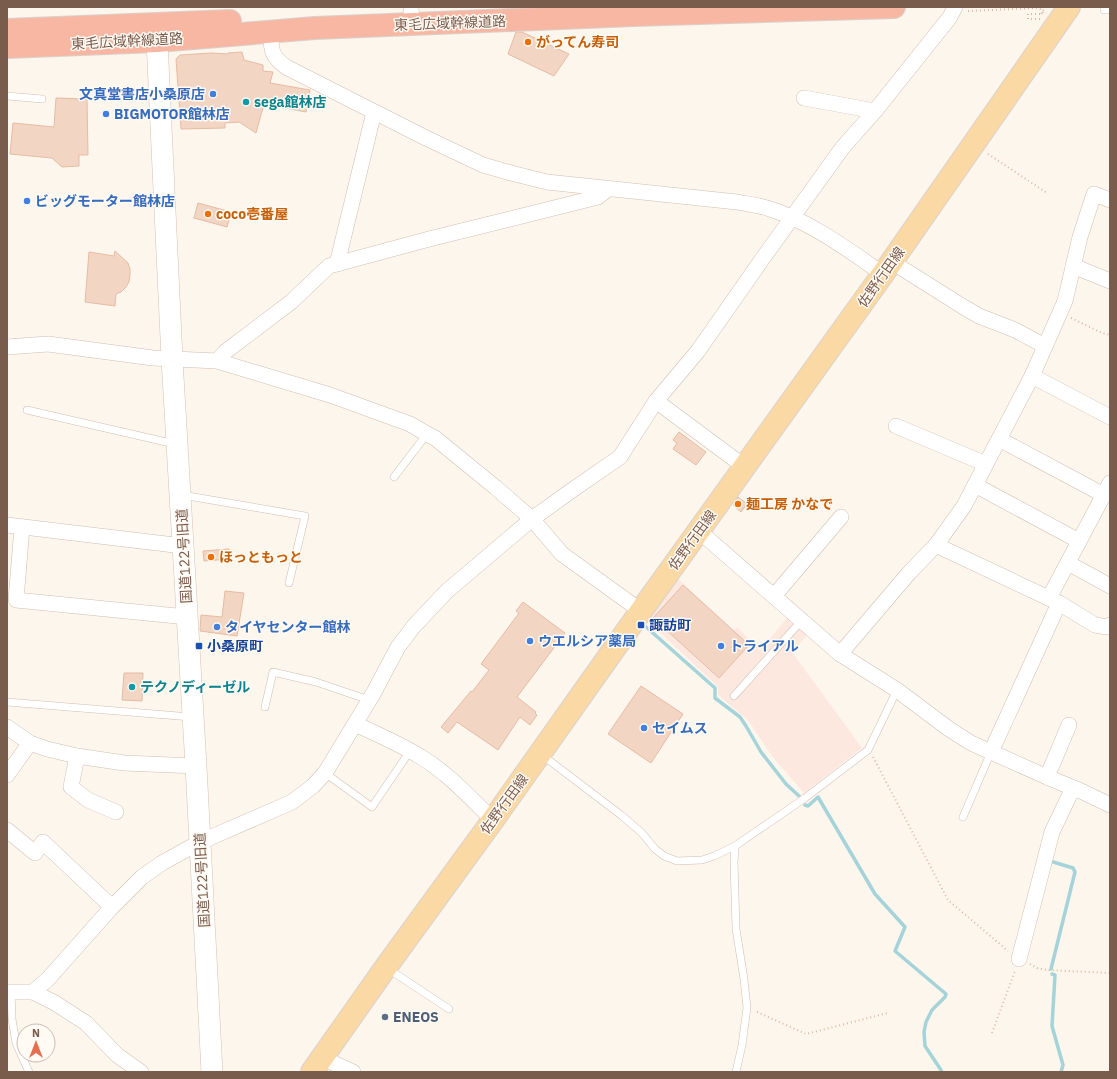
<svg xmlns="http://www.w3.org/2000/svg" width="1117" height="1079" font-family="'IBM Plex Sans','Noto Sans JP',sans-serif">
  <rect width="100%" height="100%" fill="#fdf6ec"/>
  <path fill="#fde8e0" d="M676,577L734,630L737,627L760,650L788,617L810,632L792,652L862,748L804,793L772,756L748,720L718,695V687L646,619Z"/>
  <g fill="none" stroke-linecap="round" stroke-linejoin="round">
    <g stroke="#a5d3da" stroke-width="3.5">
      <path d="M645,626L715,688V698L740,717L746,726L761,752L786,784L799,796"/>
      <path d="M805,805L808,806L818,797L875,894L905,927L895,951L946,994L945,997L932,1010L926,1022L924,1032L925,1046L939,1067L942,1072"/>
      <path d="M1050,861L1073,868L1075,872L1051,969"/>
      <path d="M1052,974L1055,975L1052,1026L1063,1065L1061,1072"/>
    </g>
  </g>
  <g fill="#f3d5c3" stroke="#e6bba3">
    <path d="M516,32H522L569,54L554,76L508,54Z"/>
    <path d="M242,52L244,60L263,65V71L273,72L270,83L310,90L306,112L264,104L256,133L239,122L225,123V128L181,129L176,59L180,55L212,53L228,54V53Z"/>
    <path d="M56,98L87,99L88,155H79V166L62,167L52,158L10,154L13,123L54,127Z"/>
    <path d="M198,203L231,212L227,227L194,218Z"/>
    <path d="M115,251L128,263L130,269V275L129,282L126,287L121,292L116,294L115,306L85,302L89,252L114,256Z"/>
    <path d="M679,432L706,452L696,465L673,449L677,443L673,440Z"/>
    <path d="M738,497L747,504L741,512L733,505Z"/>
    <path d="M229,549L230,559L204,561L203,551Z"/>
    <path d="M683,585L749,645L719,678L653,618Z"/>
    <path d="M225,591L244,593L237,636L200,631L201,615L222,617Z"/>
    <path d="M523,602L565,633L517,697L536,712L535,713L537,715L530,725L520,717L498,750L457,722L448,733L441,727L471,691L472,692L489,670L481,664L519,613L516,611Z"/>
    <path d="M124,673H143L142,701L122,700Z"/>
    <path d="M641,686L683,714L651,763L608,734Z"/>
  </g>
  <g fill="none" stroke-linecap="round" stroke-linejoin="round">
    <defs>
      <g id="lane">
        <path d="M1104,7V10H1110"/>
        <path d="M7,96L42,99"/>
        <path d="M27,410L175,444"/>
        <path d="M394,477L427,434"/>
        <path d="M182,495L305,516L289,583"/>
        <path d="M734,696L802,620"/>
        <path d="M7,702L191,717"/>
        <path d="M265,707L273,672L316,682L369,700"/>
        <path d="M542,755L621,815L642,833L655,849L664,856L677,861L702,860L714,856L735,846L805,798L868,750L897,690"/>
        <path d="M325,773L372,807L410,751"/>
        <path d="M963,817L991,752"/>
        <path d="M735,846L734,862L736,929L744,979L747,1008L742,1045L736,1072"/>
        <path d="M387,968L449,1009"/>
        <path d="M11,992L12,1019L16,1043L29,1072"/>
      </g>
      <g id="street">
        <path d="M411,7L412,24"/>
        <path d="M270,32C272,50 270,55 286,67L426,138L483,165L511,173L547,182L737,202C747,204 758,205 767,208C810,221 847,249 883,274"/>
        <path d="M804,98L875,111"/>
        <path d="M892,262L962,306L979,316L1015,330L1045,346"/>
        <path d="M337,264L374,112"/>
        <path d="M1073,266L1110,281"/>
        <path d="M7,347L48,344L153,358L217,361L330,395L410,424L427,434L435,438L495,487L532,519L562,554L641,611"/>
        <path d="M217,361L225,352L291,302L329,266L433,238L538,212L598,197L608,189"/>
        <path d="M1032,376L1110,417"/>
        <path d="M656,401L745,467"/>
        <path d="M896,426L986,464"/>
        <path d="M999,439L1104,495"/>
        <path d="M975,485L1079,541"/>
        <path d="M7,525L183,546"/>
        <path d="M22,527L16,600L187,617"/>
        <path d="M699,531L840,654L897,690L949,729L971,743L991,752L1047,777L1081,791L1110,805"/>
        <path d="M936,545L1059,603L1095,625L1107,627L1110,625"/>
        <path d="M1068,563L1110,586"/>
        <path d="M774,596L841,517"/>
        <path d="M1049,598L1110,483"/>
        <path d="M840,654L909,573L936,545L964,506L1032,376L1065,301L1080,237L1094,194L1110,200"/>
        <path d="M355,724C377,734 400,744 421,757C449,774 470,798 493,820"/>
        <path d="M7,727L30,743L47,749L77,756L124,763L196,766"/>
        <path d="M991,752L1059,603"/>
        <path d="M77,756L71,787L88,800L116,812"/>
        <path d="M7,775L30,743"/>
        <path d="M1047,777L1069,725"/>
        <path d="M7,830L35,853L43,842L112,907"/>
        <path d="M1019,959L1052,832L1073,788"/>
        <path d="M7,992H33L55,1003L86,1023L117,1055L141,1072"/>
        <path d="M33,992L48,979L112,907L142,877L162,863L200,842L292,802L313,786L325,773L373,694L398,647L414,626L447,591L532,519L568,493L620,457L656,401L698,351L763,258L843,147L875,111L950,17L955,7"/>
        <path d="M324,1055L331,1062L353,1072"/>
      </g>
      <path id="secondary" d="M157,41L172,359L196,766L212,1072"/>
      <path id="primary" d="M312,1072L386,967L493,820L641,611L883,274L1069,7"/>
      <g id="highway">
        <path d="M7,30L230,21"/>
        <path d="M7,47L157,41L315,28L634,15L894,7"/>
      </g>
    </defs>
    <use href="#lane" stroke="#d1beb0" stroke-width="8"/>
    <use href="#street" stroke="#d1beb0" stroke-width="16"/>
    <use href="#secondary" stroke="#d6c0b0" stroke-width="22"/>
    <use href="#primary" stroke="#dad1cd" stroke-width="24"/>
    <use href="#highway" stroke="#dad1cd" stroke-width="24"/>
    <g stroke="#d9b8a5" stroke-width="2" stroke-dasharray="1 3" stroke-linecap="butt">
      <path d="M968,11L1036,8L1040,9L1044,14"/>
      <path d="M1040,19H1028V14H1041"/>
      <path d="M988,154L1047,193"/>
      <path d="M1071,318L1102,333L1110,335"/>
      <path d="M873,757L948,900L1008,951"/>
      <path d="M1030,964L1037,968L1047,970L1110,973"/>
      <path d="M757,1012L806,1034L888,1013"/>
      <path d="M992,1033L1015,971"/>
    </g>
    <use href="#lane" stroke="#fff" stroke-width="7"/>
    <use href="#street" stroke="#fff" stroke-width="15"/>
    <use href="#secondary" stroke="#fff" stroke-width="21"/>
    <use href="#primary" stroke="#fbd9a5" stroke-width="22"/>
    <use href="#highway" stroke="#f7b7a3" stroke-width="22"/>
    <path stroke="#d9b8a5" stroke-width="2" stroke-dasharray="1 3" stroke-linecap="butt" d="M1041,14L1045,7"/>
  </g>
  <g fill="#e8710a" stroke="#fffaf3" stroke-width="1.5">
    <circle cx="528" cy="42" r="4"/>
    <circle cx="208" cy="214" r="4"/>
    <circle cx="738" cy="504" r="4"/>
    <circle cx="211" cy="557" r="4"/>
  </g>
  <g fill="#3f7fe0" stroke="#fffaf3" stroke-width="1.5">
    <circle cx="213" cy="94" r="4"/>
    <circle cx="106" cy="114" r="4"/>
    <circle cx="27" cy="201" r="4"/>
    <circle cx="217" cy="627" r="4"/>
    <circle cx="530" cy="641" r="4"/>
    <circle cx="721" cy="646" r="4"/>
    <circle cx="644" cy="728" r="4"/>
  </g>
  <g fill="#0f9aa8" stroke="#fffaf3" stroke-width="1.5">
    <circle cx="246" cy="102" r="4"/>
    <circle cx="132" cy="687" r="4"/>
  </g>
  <g fill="#1a4fb4" stroke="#fffaf3" stroke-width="1.5">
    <rect x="637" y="621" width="8" height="8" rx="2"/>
    <rect x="195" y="642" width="8" height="8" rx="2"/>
  </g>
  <circle fill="#5c6f8a" stroke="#fffaf3" stroke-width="1.5" cx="385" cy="1017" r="4"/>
  <g text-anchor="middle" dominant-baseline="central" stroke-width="3" stroke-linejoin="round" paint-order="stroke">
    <g font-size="14" fill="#7a5c4d" stroke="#fffaf3">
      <text transform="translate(450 23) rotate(-2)">東毛広域幹線道路</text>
      <text transform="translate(127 41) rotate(-3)">東毛広域幹線道路</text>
      <text transform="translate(881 277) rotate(-55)">佐野行田線</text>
      <text transform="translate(692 540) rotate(-54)">佐野行田線</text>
      <text transform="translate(184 556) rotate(-93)">国道122号旧道</text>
      <text transform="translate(504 804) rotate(-54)">佐野行田線</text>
      <text transform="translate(202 880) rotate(-93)">国道122号旧道</text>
    </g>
    <g font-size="14" font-weight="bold" fill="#c56008" stroke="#fffaf3" text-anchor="start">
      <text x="536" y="42">がってん寿司</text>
      <text x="216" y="214">coco壱番屋</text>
      <text x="746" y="504">麺工房 かなで</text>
      <text x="219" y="557">ほっともっと</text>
    </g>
    <g font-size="14" font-weight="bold" fill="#366cbe" stroke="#fffaf3" text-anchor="start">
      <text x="205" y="94" text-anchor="end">文真堂書店小桑原店</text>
      <text x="114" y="114">BIGMOTOR館林店</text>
      <text x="35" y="201">ビッグモーター館林店</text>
      <text x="225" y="627">タイヤセンター館林</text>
      <text x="538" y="641">ウエルシア薬局</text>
      <text x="729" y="646">トライアル</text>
      <text x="652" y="728">セイムス</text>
    </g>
    <g font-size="14" font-weight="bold" fill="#0d838f" stroke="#fffaf3" text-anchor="start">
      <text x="254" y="102">sega館林店</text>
      <text x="140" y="687">テクノディーゼル</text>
    </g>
    <g font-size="14" font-weight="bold" fill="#164399" stroke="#fffaf3" text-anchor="start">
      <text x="649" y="625">諏訪町</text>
      <text x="207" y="646">小桑原町</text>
    </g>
    <g font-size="14" font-weight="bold" fill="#4e5e75" stroke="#fffaf3" text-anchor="start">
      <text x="393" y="1017">ENEOS</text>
    </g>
  </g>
  <rect width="1117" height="1079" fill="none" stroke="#7a5c4d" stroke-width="16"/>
  <g transform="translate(36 1043)"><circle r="19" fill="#fffaf3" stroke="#cabbb1"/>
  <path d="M0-3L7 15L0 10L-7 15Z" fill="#e76f51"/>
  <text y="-6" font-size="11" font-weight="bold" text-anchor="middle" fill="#7a5c4d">N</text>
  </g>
</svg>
